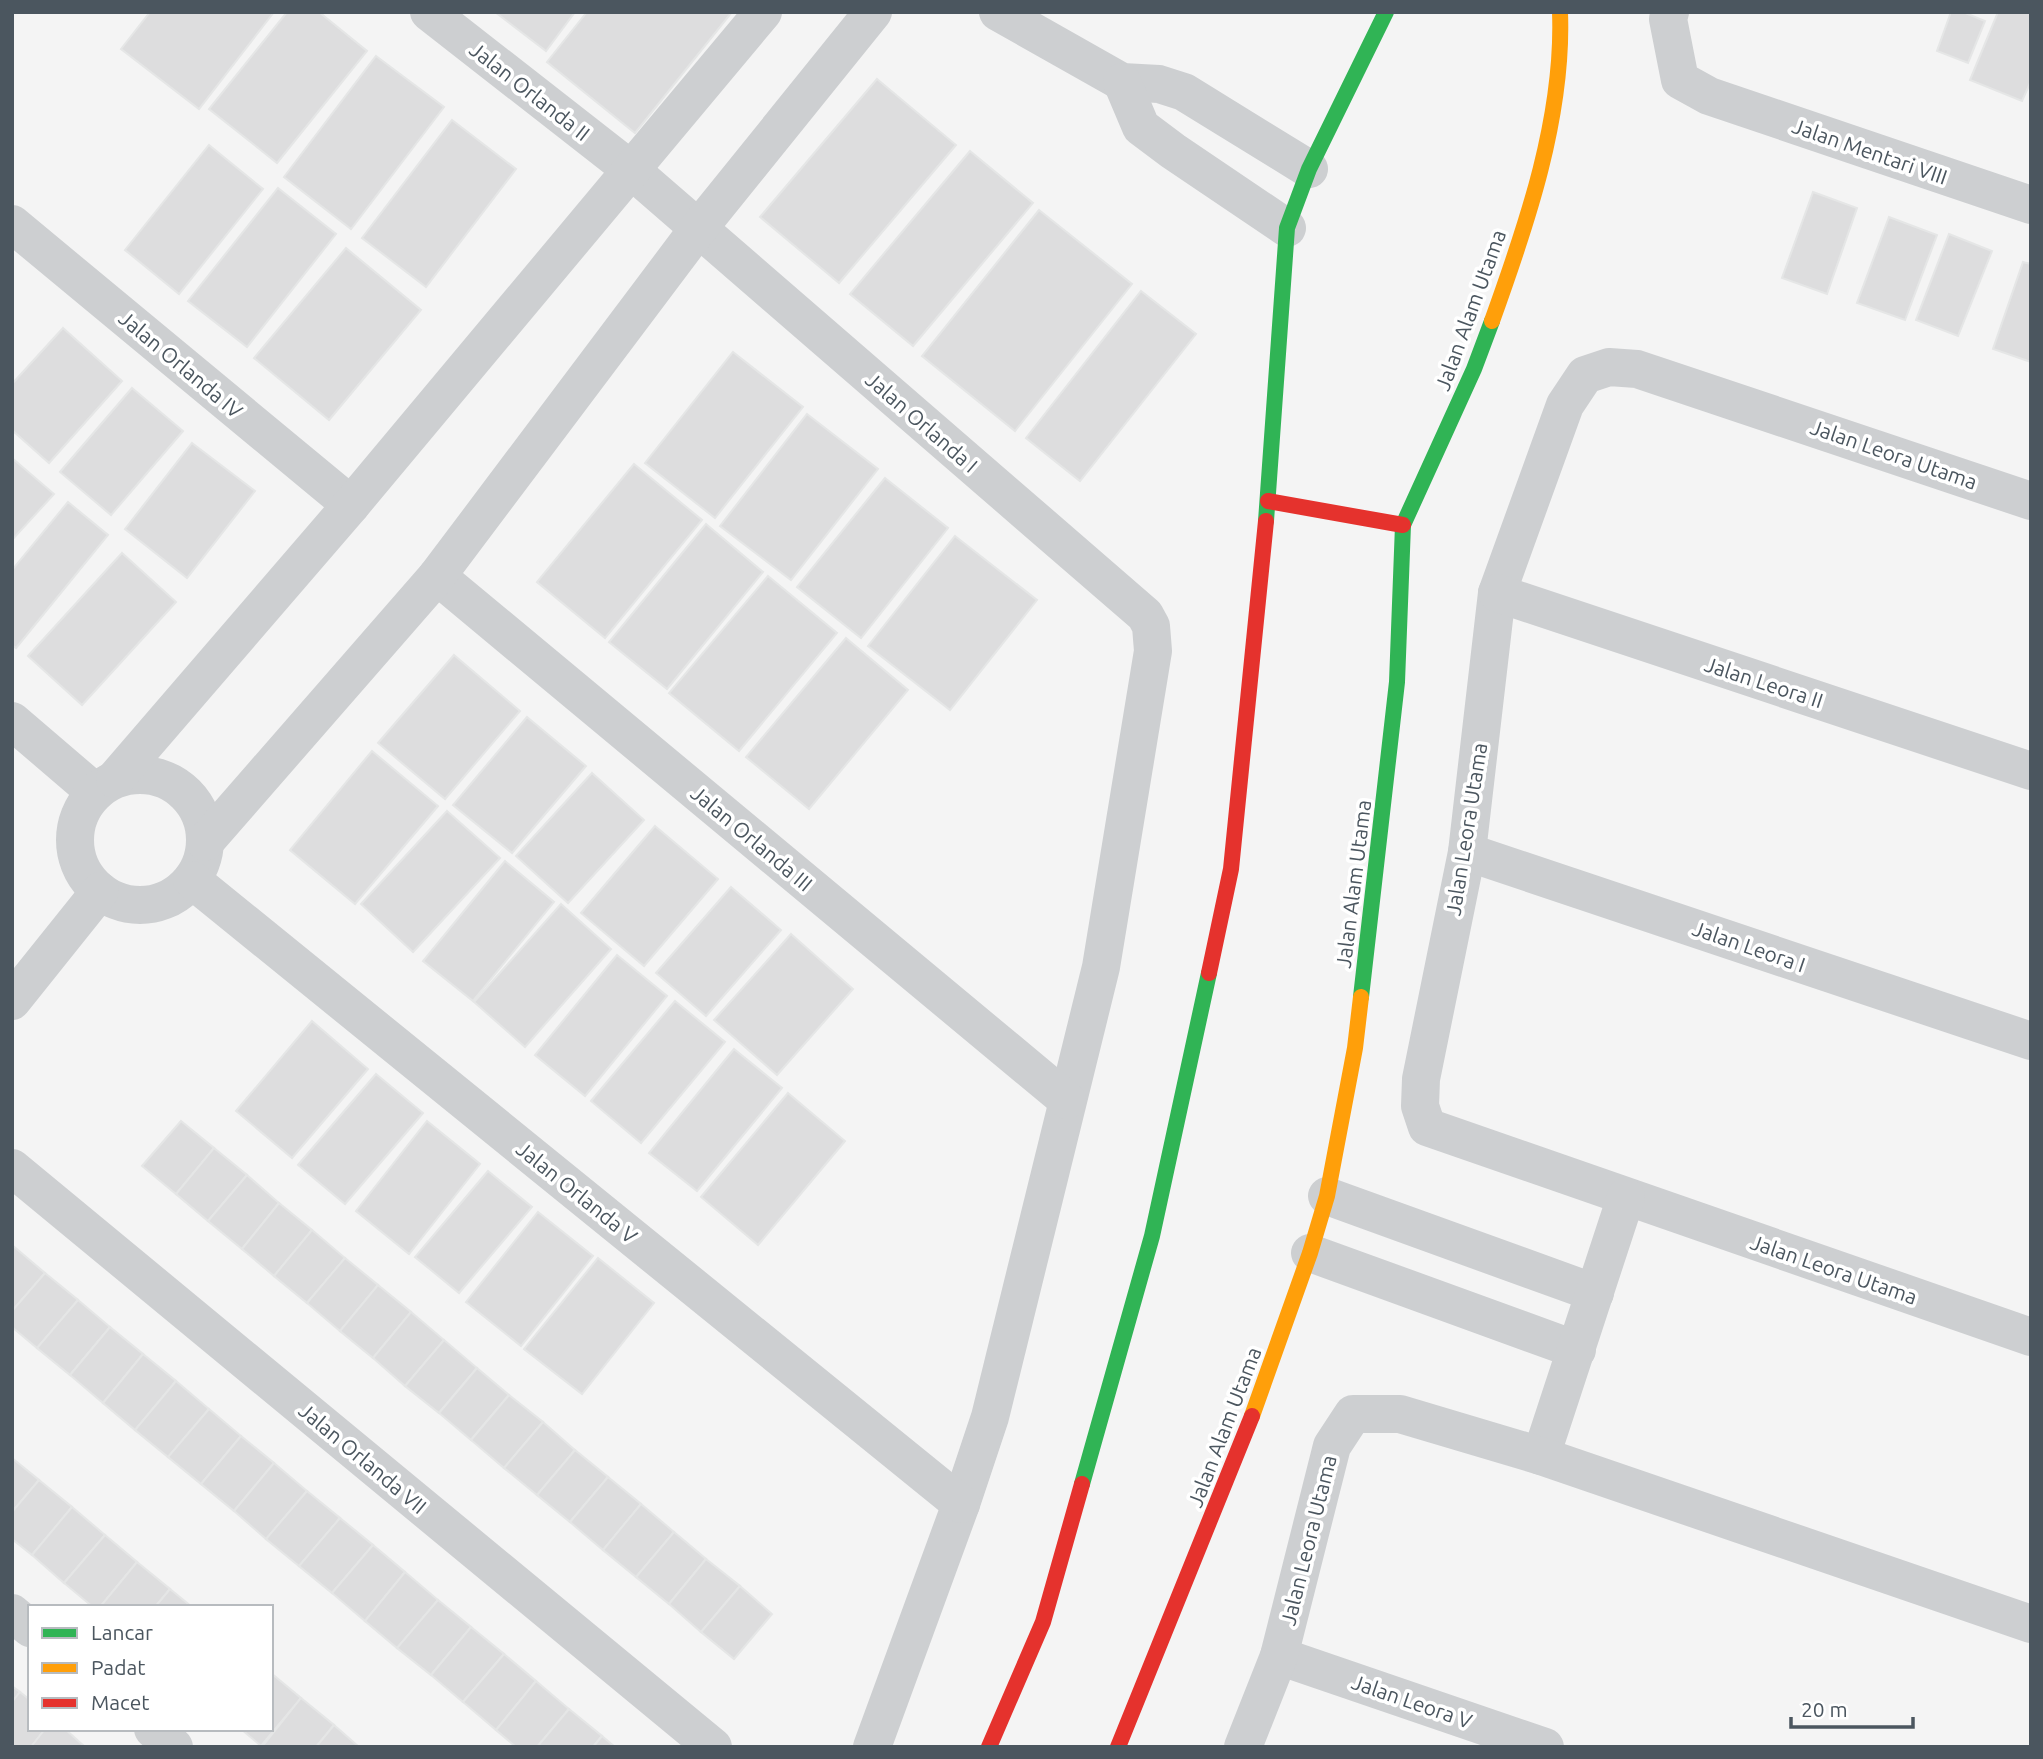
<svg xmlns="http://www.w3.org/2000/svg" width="2043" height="1759" font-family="Ubuntu,sans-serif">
  <rect width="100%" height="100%" fill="#f4f4f4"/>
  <g fill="#ddddde" stroke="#e5e6e6" stroke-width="2">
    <path d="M150,12H274L199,109L121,49Z"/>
    <path d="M287,12H319L367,51L277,163L209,109Z"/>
    <path d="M495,12H575L546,51Z"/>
    <path d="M587,12H732L635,133L547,62Z"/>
    <path d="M1951,12H1963L1985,21L1968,63L1937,51Z"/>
    <path d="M1998,12H2031V81L2022,101L1970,80Z"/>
    <path d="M376,56L444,107L351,229L284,177Z"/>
    <path d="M877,79L956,145L839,283L760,217Z"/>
    <path d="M452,120L516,169L426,287L362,238Z"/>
    <path d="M209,145L263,189L179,294L125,250Z"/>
    <path d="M970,151L1033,203L913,346L850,294Z"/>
    <path d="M278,188L336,234L247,347L188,301Z"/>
    <path d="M1813,192L1857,208L1827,294L1782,278Z"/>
    <path d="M1039,210L1132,284L1015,431L922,356Z"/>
    <path d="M1889,217L1937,235L1905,320L1857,303Z"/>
    <path d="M1949,234L1992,251L1958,336L1916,320Z"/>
    <path d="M346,248L421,310L329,420L254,358Z"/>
    <path d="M2023,262L2031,264V362L1993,349Z"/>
    <path d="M1141,291L1196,334L1080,481L1026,438Z"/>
    <path d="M63,328L122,381L49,463L12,430V384Z"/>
    <path d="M733,352L803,407L715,518L645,463Z"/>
    <path d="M132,388L183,431L111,515L60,472Z"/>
    <path d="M807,414L878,469L791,580L720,526Z"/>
    <path d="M192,443L255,491L187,578L125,529Z"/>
    <path d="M12,458L54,494L12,540Z"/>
    <path d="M634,464L702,520L605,638L537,582Z"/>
    <path d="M885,478L948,528L861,638L797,587Z"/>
    <path d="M68,502L108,535L16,648L12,645V570Z"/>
    <path d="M706,524L763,572L667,689L609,642Z"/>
    <path d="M955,536L1037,600L950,710L868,646Z"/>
    <path d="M122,553L176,602L82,705L28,656Z"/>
    <path d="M768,576L837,633L739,751L669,693Z"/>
    <path d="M846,638L908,690L809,809L746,757Z"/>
    <path d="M454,655L520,711L445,799L378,743Z"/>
    <path d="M527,717L586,766L512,853L453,805Z"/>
    <path d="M372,751L438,806L355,904L290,850Z"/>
    <path d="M592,773L644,820L568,903L516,856Z"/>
    <path d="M447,811L500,858L413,952L361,904Z"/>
    <path d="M655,826L718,879L644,966L581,913Z"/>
    <path d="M505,861L554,902L473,1001L423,961Z"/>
    <path d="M731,887L781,930L706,1016L656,973Z"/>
    <path d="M561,904L611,949L525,1047L474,1002Z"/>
    <path d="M791,934L853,989L777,1075L714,1020Z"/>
    <path d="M617,955L667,996L585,1096L535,1055Z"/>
    <path d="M675,1001L725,1042L641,1143L591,1101Z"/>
    <path d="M312,1021L368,1069L292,1158L236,1111Z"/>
    <path d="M734,1049L782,1088L697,1191L649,1153Z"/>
    <path d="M376,1074L423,1113L345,1204L298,1165Z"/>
    <path d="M788,1093L845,1141L758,1245L701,1197Z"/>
    <path d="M181,1121L214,1148L176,1194L142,1166Z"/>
    <path d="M427,1121L480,1164L409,1254L356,1211Z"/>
    <path d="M214,1148L247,1175L208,1221L176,1194Z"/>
    <path d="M488,1171L532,1207L459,1293L415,1257Z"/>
    <path d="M247,1175L279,1203L242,1249L208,1221Z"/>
    <path d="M279,1203L312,1230L274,1276L242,1249Z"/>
    <path d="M538,1212L593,1256L521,1346L466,1302Z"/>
    <path d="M312,1230L345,1258L307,1303L274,1276Z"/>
    <path d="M12,1245L45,1273L12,1311Z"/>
    <path d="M345,1258L378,1285L340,1331L307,1303Z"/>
    <path d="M598,1258L654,1303L582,1394L524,1349Z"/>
    <path d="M45,1273L78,1300L37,1348L12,1327V1311Z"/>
    <path d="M378,1285L411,1312L373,1358L340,1331Z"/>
    <path d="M78,1300L110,1327L70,1375L37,1348Z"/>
    <path d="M411,1312L444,1340L405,1386L373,1358Z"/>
    <path d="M110,1327L143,1354L103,1403L70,1375Z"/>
    <path d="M444,1340L477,1368L439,1413L405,1386Z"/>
    <path d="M143,1354L176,1381L135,1430L103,1403Z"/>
    <path d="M477,1368L509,1395L471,1440L439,1413Z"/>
    <path d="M176,1381L209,1409L168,1457L135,1430Z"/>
    <path d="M509,1395L543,1422L504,1468L471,1440Z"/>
    <path d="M209,1409L241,1436L201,1484L168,1457Z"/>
    <path d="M543,1422L575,1450L537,1495L504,1468Z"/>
    <path d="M241,1436L274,1463L234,1511L201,1484Z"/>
    <path d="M575,1450L608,1477L570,1522L537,1495Z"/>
    <path d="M12,1458L39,1480L12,1512Z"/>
    <path d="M274,1463L307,1491L266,1539L234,1511Z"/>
    <path d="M608,1477L641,1504L603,1550L570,1522Z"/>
    <path d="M39,1480L72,1507L32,1555L12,1539V1512Z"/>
    <path d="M307,1491L340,1518L299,1566L266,1539Z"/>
    <path d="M641,1504L674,1532L636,1577L603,1550Z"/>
    <path d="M72,1507L105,1535L64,1583L32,1555Z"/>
    <path d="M340,1518L373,1545L332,1593L299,1566Z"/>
    <path d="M674,1532L706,1559L669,1604L636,1577Z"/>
    <path d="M105,1535L137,1562L100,1607H93L64,1583Z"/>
    <path d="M373,1545L405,1572L365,1621L332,1593Z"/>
    <path d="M706,1559L740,1586L701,1632L669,1604Z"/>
    <path d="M137,1562L170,1589L155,1607H100Z"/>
    <path d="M405,1572L438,1600L397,1648L365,1621Z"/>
    <path d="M740,1586L772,1614L734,1659L701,1632Z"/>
    <path d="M170,1589L192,1607H155Z"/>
    <path d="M438,1600L471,1627L431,1675L397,1648Z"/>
    <path d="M471,1627L504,1654L463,1702L431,1675Z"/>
    <path d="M504,1654L536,1681L496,1730L463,1702Z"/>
    <path d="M271,1673L301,1698L261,1746L241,1729H271Z"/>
    <path d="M536,1681L569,1709L537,1747H516L496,1730Z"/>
    <path d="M12,1686L20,1692L12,1702Z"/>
    <path d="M20,1692L30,1700V1729H45L31,1747H12V1702Z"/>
    <path d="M301,1698L334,1725L316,1747H262Z"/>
    <path d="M569,1709L602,1736L593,1747H537Z"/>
    <path d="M334,1725L359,1747H316Z"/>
    <path d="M45,1729H65L85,1747H31Z"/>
    <path d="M602,1736L615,1747H593Z"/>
  </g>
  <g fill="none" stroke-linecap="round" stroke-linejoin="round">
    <g stroke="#cdcfd1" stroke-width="38">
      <path d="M429,12L630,169L1145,615L1151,626L1153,651L1101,967L990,1417L961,1504L872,1747"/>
      <path d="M998,12L1122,82L1159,84L1184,92L1309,169"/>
      <path d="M1670,12L1668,19L1680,80L1709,96L2031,205"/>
      <path d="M1122,82L1141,127L1173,151L1287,228"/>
      <path d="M12,224L351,505"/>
      <path d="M2031,501L1637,369L1609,367L1585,375L1565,405L1497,593L1467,852L1421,1079L1420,1106L1427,1127L2031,1337"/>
      <path d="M437,576L1067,1100"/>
      <path d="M1497,593L2031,771"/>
      <path d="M12,721L95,792"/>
      <circle cx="140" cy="840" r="65"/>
      <path d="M115,779L351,505L763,12"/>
      <path d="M205,842L437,576L698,229L873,12"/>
      <path d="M1467,852L2031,1041"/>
      <path d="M192,880L961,1504"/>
      <path d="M12,1001L100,891"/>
      <path d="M12,1168L713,1747"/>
      <path d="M1327,1196L1595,1293"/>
      <path d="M1310,1253L1577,1350"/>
      <path d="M1541,1456L1626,1197"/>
      <path d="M12,1613L30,1628"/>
      <path d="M1279,1656L1545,1747"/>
      <path d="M153,1729L174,1747"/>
      <path d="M1243,1747L1279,1656L1332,1446L1353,1414H1400L1541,1456L2031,1624"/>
    </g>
    <g stroke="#30b455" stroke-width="16">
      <path d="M1266,521L1287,228L1309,169L1386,12"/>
      <path d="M1361,997L1397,682L1403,525L1474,369L1492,321"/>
      <path d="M1082,1484L1152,1236L1209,973"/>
    </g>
    <g stroke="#ff9f0a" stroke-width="16">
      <path d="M1492,321C1527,224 1564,116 1560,12"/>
      <path d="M1252,1416L1310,1253L1327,1196L1355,1048L1361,997"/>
    </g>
    <g stroke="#e5322d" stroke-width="16">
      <path d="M1268,501L1403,525"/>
      <path d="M1209,973L1231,869L1266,521"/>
      <path d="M989,1747L1043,1622L1082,1484"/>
      <path d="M1118,1747L1252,1416"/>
    </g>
  </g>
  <g text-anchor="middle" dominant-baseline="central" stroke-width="7" stroke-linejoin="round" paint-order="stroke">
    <g font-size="21" fill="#4b565f" stroke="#fff">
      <text transform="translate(530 91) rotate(38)">Jalan Orlanda II</text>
      <text transform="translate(1870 151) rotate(19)">Jalan Mentari VIII</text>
      <text transform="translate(1470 310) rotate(-70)">Jalan Alam Utama</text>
      <text transform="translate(181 364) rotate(40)">Jalan Orlanda IV</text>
      <text transform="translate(922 422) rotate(41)">Jalan Orlanda I</text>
      <text transform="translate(1894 454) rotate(19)">Jalan Leora Utama</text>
      <text transform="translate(1764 682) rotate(18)">Jalan Leora II</text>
      <text transform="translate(1466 829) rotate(-81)">Jalan Leora Utama</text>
      <text transform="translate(752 838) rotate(40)">Jalan Orlanda III</text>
      <text transform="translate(1353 884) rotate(-83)">Jalan Alam Utama</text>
      <text transform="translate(1749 946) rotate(19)">Jalan Leora I</text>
      <text transform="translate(577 1192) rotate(39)">Jalan Orlanda V</text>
      <text transform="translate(1834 1269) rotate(19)">Jalan Leora Utama</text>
      <text transform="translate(1224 1427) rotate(-69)">Jalan Alam Utama</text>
      <text transform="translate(363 1458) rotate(40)">Jalan Orlanda VII</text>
      <text transform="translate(1308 1540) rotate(-76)">Jalan Leora Utama</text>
      <text transform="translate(1412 1701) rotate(19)">Jalan Leora V</text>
    </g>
  </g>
  <rect width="2043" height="1759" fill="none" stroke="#4b565f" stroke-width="28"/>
  <rect x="28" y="1605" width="245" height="126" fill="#ffffff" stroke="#b7bbbf" stroke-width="2"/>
  <rect x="42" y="1628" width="35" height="10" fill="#30b455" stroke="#b7bbbf" stroke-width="2"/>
  <text x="91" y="1640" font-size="21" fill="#4b565f">Lancar</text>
  <rect x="42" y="1663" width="35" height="10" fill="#ff9f0a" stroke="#b7bbbf" stroke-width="2"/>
  <text x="91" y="1675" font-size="21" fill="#4b565f">Padat</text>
  <rect x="42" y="1698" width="35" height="10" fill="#e5322d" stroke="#b7bbbf" stroke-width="2"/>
  <text x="91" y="1710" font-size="21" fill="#4b565f">Macet</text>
  <path d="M1791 1717v10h122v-10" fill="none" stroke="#4b565f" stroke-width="3.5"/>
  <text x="1801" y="1717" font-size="21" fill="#4b565f" stroke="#ffffff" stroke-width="5" paint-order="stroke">20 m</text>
</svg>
